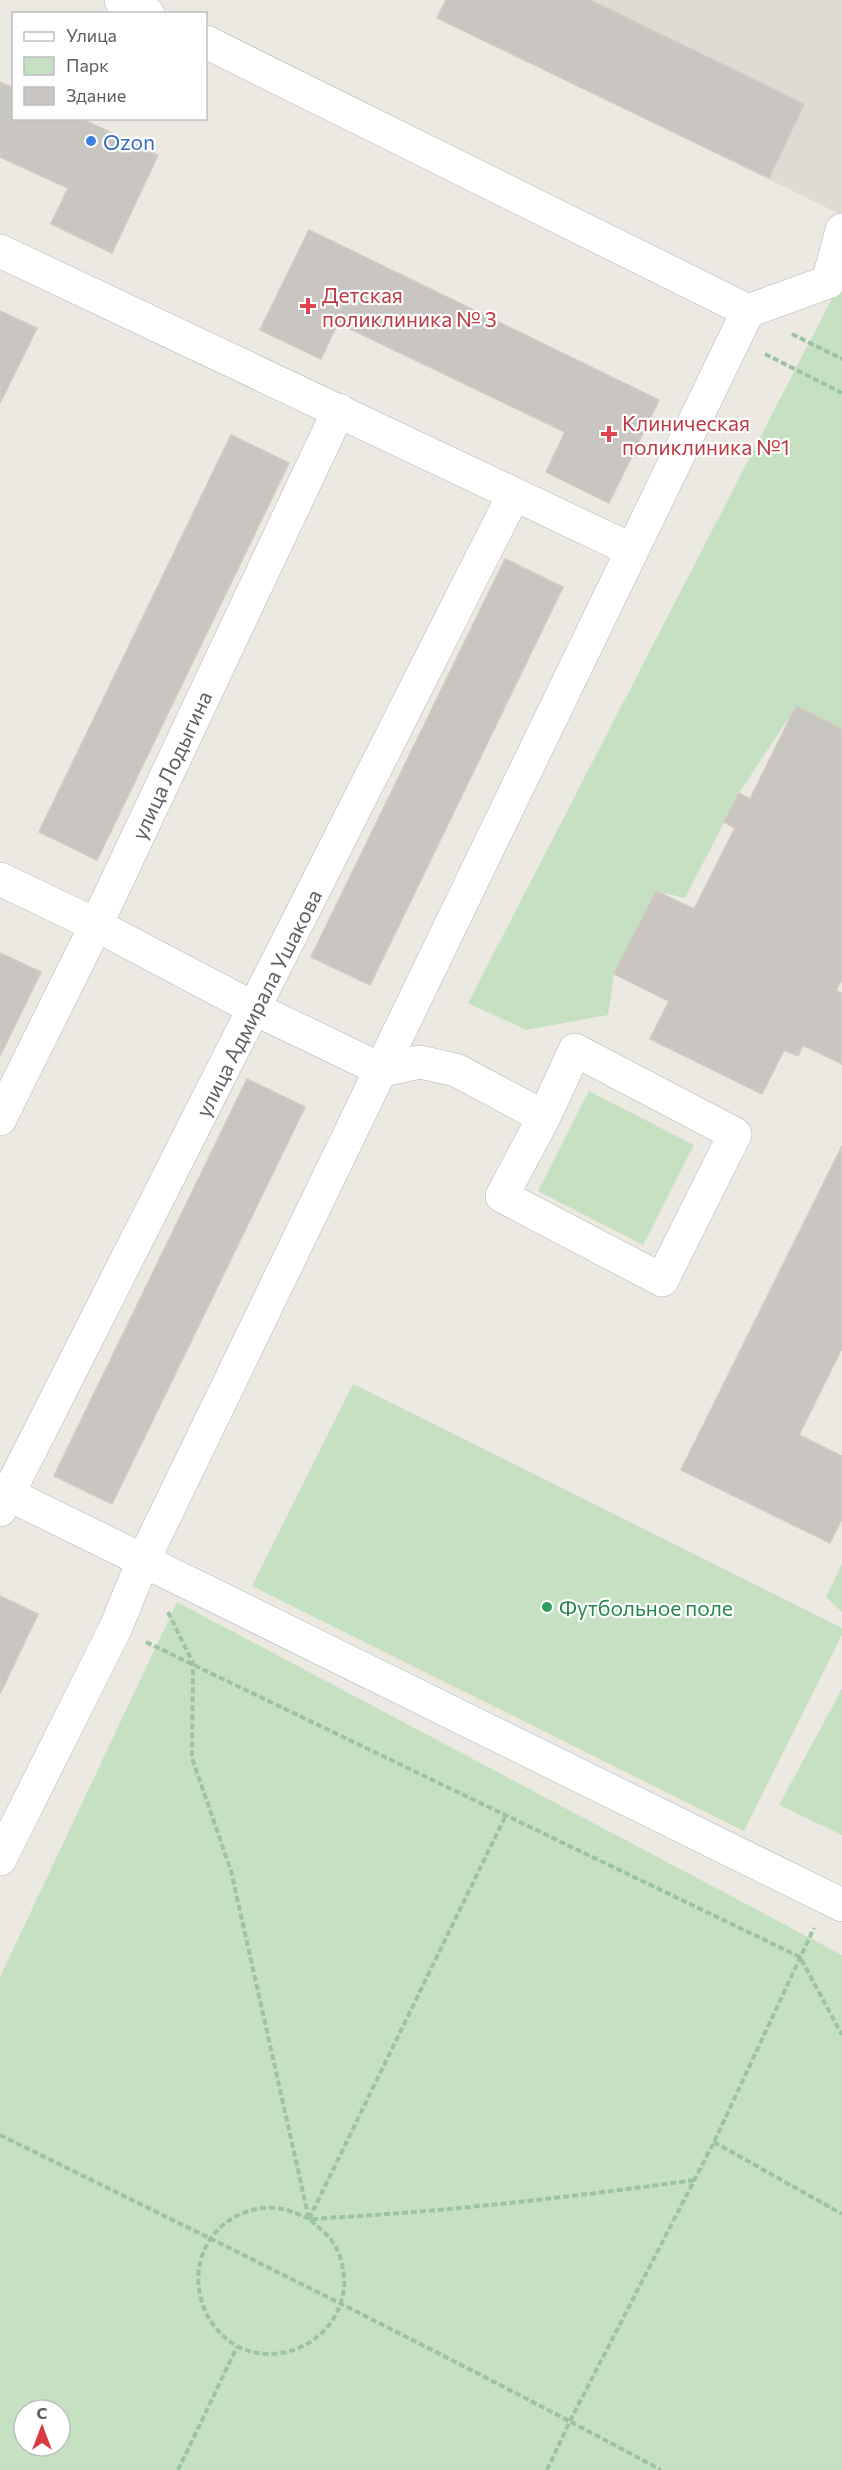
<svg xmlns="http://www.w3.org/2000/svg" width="842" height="2470" font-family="Commissioner,sans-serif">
  <rect width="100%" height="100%" fill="#ece9e2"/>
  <path fill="#dfdad4" d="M446,0H842V215L437,18Z"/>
  <g fill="#c5e1c1" fill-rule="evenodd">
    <path d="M842,279V729L796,707L739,793L685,898L655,891L614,974L608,1015L526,1030L468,1003Z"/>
    <path d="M589,1091L694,1145L643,1245L538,1191Z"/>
    <path d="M353,1384L842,1628V1635L744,1831L252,1586Z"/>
    <path d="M842,1564V1612L826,1597Z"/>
    <path d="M177,1602L842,1955V2470H0V1977ZM24,2410H60V2446H24Z"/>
    <path d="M842,1689V1835L779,1805Z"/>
  </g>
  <g fill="#c9c6c2" stroke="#d0cac1" stroke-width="1.5">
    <path d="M446,0H590L804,104L769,178L437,18Z"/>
    <path d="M0,82L14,88V118H80L158,155L112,253L51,224L68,188L0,157Z"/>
    <path d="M309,230L659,400L609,503L546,472L565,432L338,323L321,359L260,330Z"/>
    <path d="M0,311L37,328L0,403Z"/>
    <path d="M231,435L289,463L97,860L39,832Z"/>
    <path d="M505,559L563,587L370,985L311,957Z"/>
    <path d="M796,706L842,729V979L836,991L842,993V1064L803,1045L798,1056L784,1050L762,1094L650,1039L669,1001L614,974L656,891L694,909L735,828L724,822L739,793L750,799Z"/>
    <path d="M0,953L41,972L0,1056Z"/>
    <path d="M247,1079L305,1107L112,1504L54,1476Z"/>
    <path d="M842,1146V1348L799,1435L842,1456V1519L830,1543L681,1470Z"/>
    <path d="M0,1596L38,1614L0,1694Z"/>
  </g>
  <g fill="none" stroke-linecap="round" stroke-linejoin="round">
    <defs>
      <g id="minor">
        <path d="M121,0L148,14"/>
        <path d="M206,42L748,311"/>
        <path d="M0,251L632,550"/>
        <path d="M0,879L96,925L255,1009L382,1070L420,1062L456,1070L544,1117L575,1050L735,1134L662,1280L502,1196L544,1117"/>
        <path d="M0,1119L96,925L339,410"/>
        <path d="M0,1490L842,1905"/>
        <path d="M0,1510L514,494"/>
        <path d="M0,1859L116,1627L143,1561L748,311L828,282L842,230"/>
      </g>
    </defs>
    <use href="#minor" stroke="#b3b5b8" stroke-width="34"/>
    <g stroke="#9cc4a3" stroke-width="4" stroke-dasharray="6 3" stroke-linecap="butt">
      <path d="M792,334L842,359"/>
      <path d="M765,354L842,393"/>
      <path d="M168,1612L193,1663L192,1758L231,1871L309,2219C322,2230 335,2240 340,2257C357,2306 320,2353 270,2354C259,2354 245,2351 235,2345C184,2313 185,2234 246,2212C259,2207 277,2206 290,2211C297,2213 304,2218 311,2219C322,2219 333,2217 343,2217C461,2210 578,2196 695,2180"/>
      <path d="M146,1642L800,1957L842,2035"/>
      <path d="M0,2135C222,2244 444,2353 661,2470"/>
      <path d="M714,2142L842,2214"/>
      <path d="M309,2219L506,1815"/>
      <path d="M178,2470L237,2347"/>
      <path d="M547,2470L570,2421L714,2142L814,1928"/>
    </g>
    <use href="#minor" stroke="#fff" stroke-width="33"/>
  </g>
  <circle fill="#3f7fe0" stroke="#fff" stroke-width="2" cx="91" cy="141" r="6"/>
  <g fill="#e0444e" stroke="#fff" stroke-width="2">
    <path d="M305 297h6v6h6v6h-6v6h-6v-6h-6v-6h6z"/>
    <path d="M606 425h6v6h6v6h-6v6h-6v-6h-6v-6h6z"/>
  </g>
  <circle fill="#2e9e5b" stroke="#fff" stroke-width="2" cx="547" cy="1607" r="6"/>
  <g text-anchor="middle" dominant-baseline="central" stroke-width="4.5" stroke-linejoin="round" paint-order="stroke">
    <g font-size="21" fill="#366cbe" stroke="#fff" text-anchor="start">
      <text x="103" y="141">Ozon</text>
    </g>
    <g font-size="21" fill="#be3a42" stroke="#fff" text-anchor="start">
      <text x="322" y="294">Детская<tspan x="322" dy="24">поликлиника № 3</tspan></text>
      <text x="622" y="422">Клиническая<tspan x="622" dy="24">поликлиника №1</tspan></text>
    </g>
    <g font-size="21" fill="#5b5f62" stroke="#fff">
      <text transform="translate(171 765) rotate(-65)">улица Лодыгина</text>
      <text transform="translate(258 1003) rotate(-63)">улица Адмирала Ушакова</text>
    </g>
    <g font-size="21" fill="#27864d" stroke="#fff" text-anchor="start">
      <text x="559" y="1607">Футбольное поле</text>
    </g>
  </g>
  <rect x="12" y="12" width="195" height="108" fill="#ffffff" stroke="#bdbfc0" stroke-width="1.5"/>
  <rect x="24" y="32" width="30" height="9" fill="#ffffff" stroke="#bdbfc0" stroke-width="1.5"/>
  <text x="66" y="42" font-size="18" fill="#5b5f62">Улица</text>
  <rect x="24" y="57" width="30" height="18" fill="#c5e1c1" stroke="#bdbfc0" stroke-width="1.5"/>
  <text x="66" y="72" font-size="18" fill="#5b5f62">Парк</text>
  <rect x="24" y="87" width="30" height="18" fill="#c9c6c2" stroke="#bdbfc0" stroke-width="1.5"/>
  <text x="66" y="102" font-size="18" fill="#5b5f62">Здание</text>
  <g transform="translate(42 2428)"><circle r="28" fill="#ffffff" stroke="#bdbfc0" stroke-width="1.5"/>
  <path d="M0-4.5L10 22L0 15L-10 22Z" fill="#d83c42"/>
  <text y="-9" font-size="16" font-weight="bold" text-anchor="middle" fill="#5b5f62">С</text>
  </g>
</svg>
